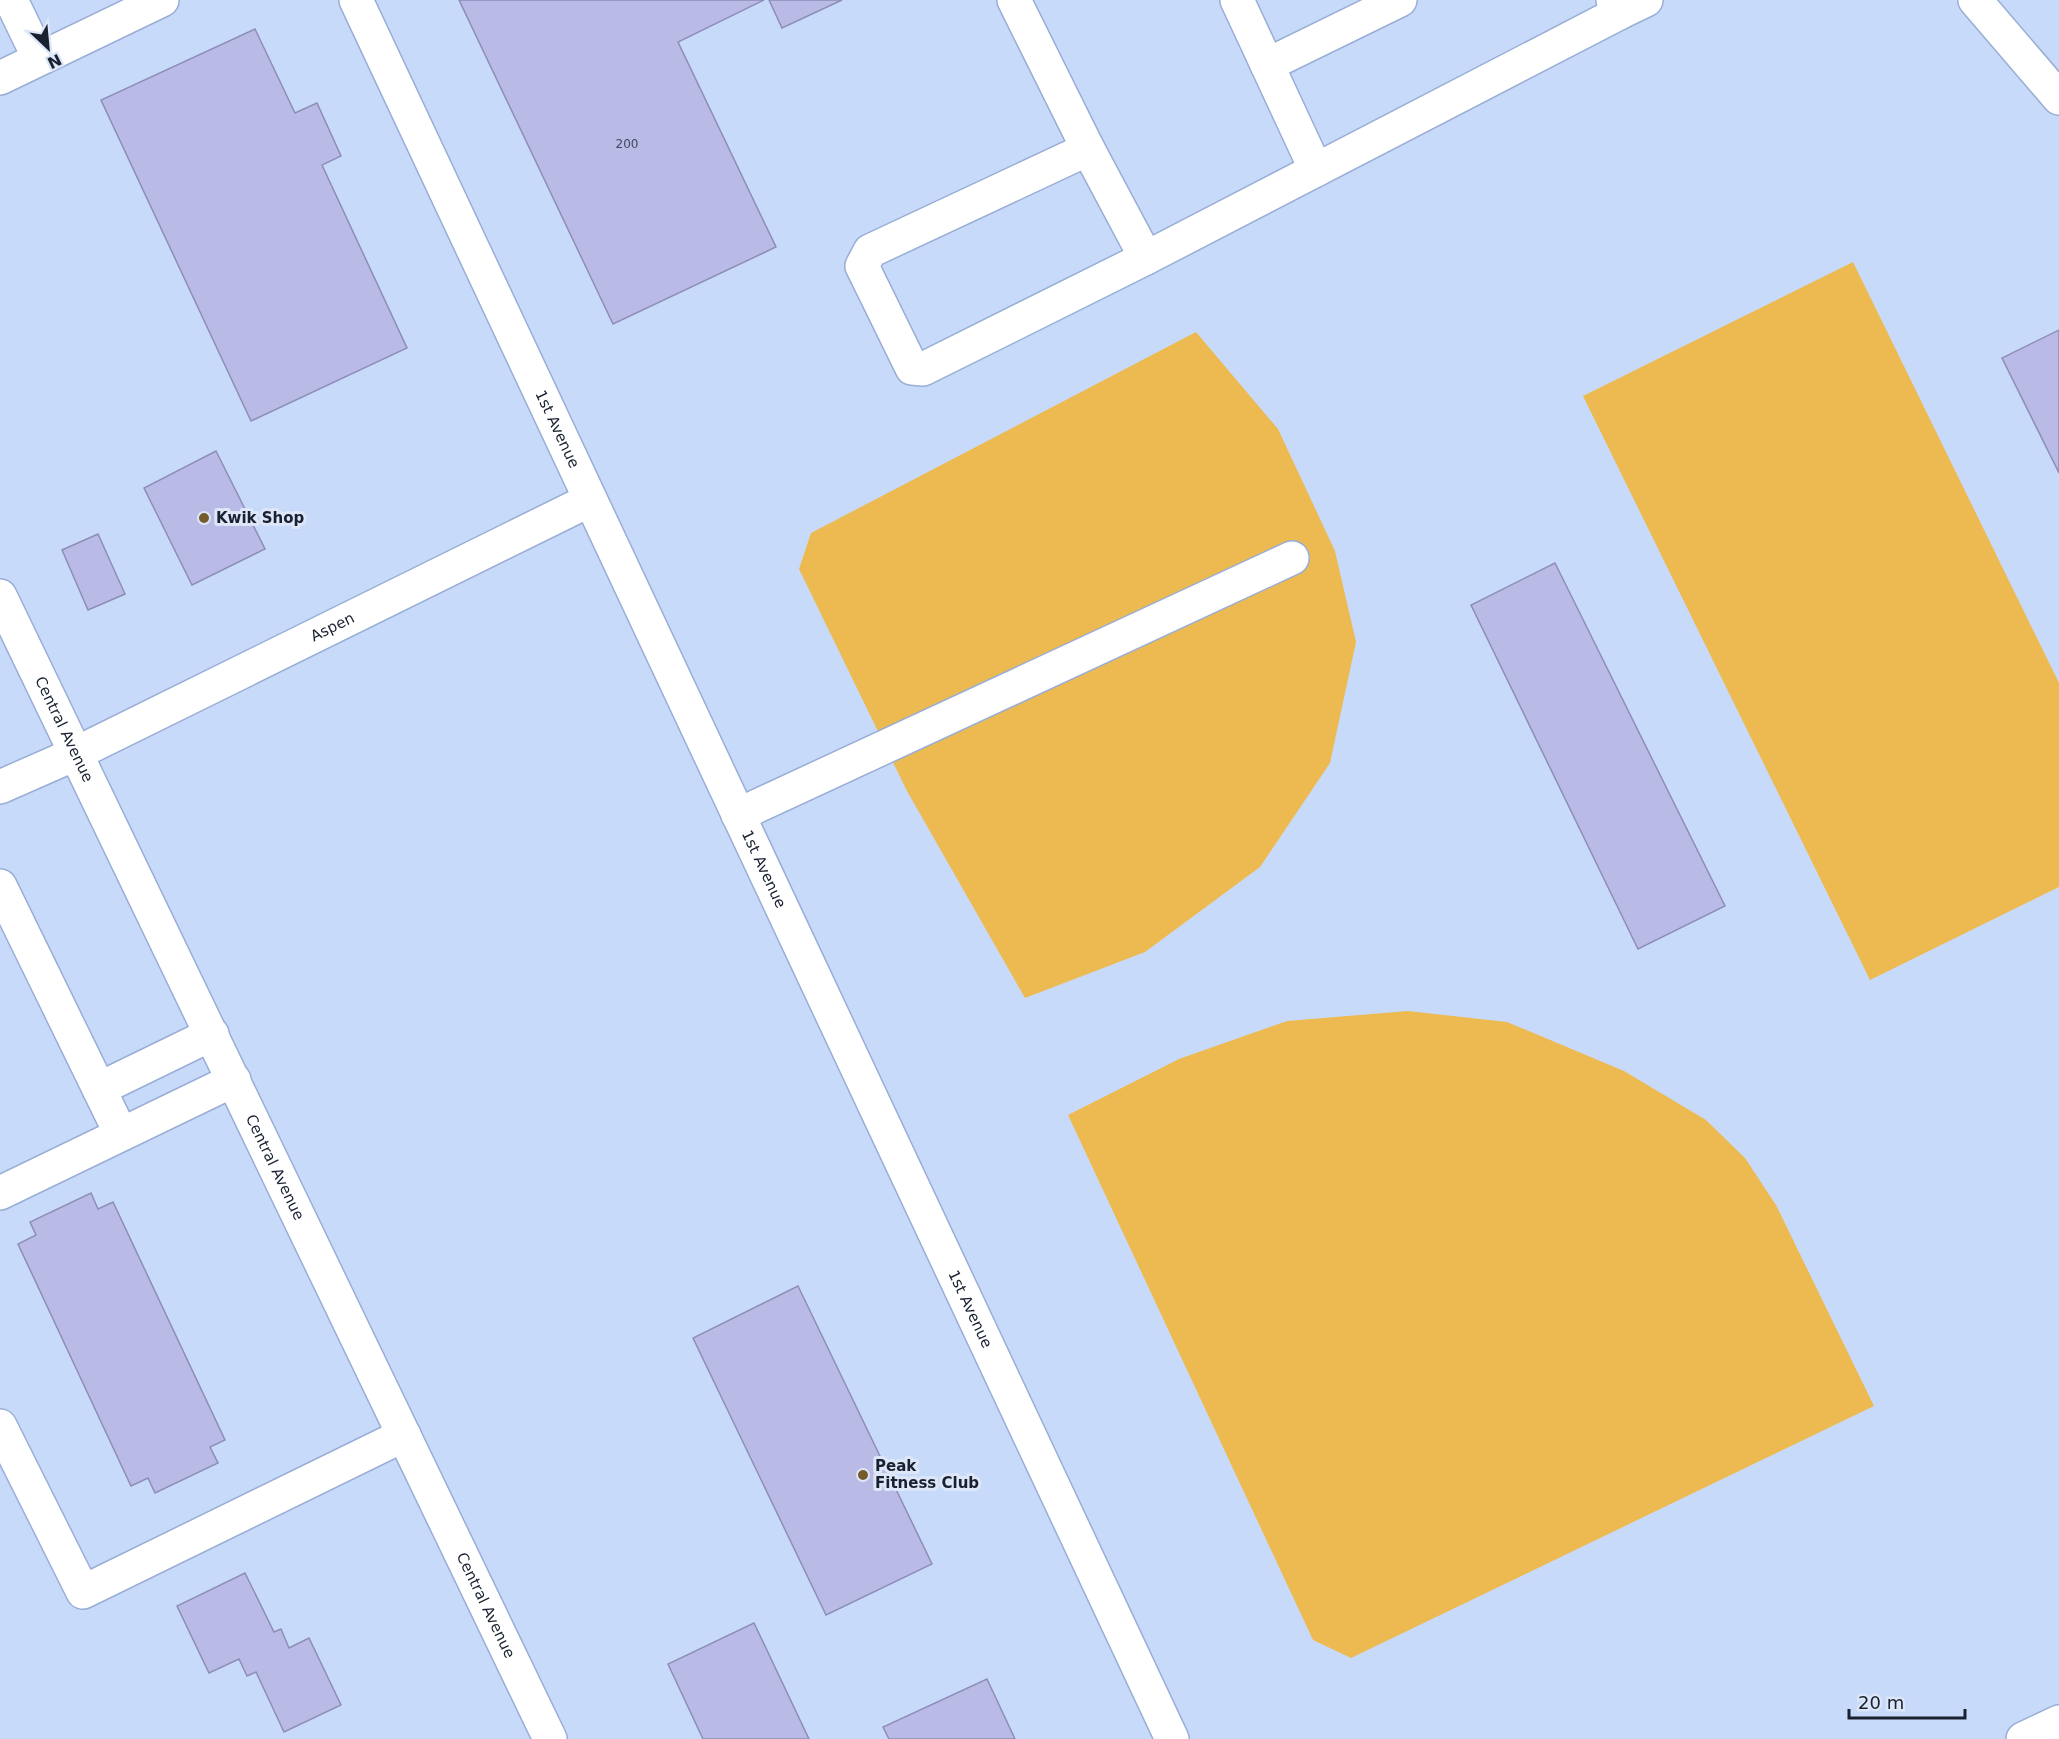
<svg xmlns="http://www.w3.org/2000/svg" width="2059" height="1739" font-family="'DejaVu Sans',sans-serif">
  <rect width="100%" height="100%" fill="#c8dafa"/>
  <g fill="#ecba50">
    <path d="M1853,262L2059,683V887L1870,980L1583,396Z"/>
    <path d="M1196,332L1278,429L1335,551L1356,642L1330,763L1260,867L1145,952L1025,998L907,791L799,569L811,533Z"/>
    <path d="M1408,1011L1507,1022L1624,1071L1706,1120L1745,1158L1776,1205L1874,1406L1351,1658L1313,1640L1068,1115L1179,1059L1287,1021Z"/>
  </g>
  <g fill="#b9bbe6" stroke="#8d8eb8" stroke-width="1.5">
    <path d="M459,0H764L678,42L776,247L613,324Z"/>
    <path d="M769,0H842L782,28Z"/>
    <path d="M255,29L295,113L317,103L341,156L322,165L407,348L251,421L101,100Z"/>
    <path d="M2059,330V473L2002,358Z"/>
    <path d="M216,451L265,549L192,585L144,488Z"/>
    <path d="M98,534L125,594L88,610L62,550Z"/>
    <path d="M1555,563L1725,906L1638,949L1471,605Z"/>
    <path d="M91,1193L98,1209L113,1202L225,1440L210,1447L218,1463L155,1493L148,1478L131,1486L18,1244L36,1235L30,1222Z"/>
    <path d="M798,1286L932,1564L826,1615L693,1338Z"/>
    <path d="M245,1573L274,1632L281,1629L289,1648L309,1638L341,1705L284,1732L256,1672L247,1676L239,1659L209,1673L177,1606Z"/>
    <path d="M754,1623L809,1739H703L668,1664Z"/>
    <path d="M987,1679L1015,1739H889L883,1727Z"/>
  </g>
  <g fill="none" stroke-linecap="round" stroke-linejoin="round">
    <defs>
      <g id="minor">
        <path d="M11,0L39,58"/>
        <path id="s1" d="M356,0L1172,1739"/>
        <path d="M1014,0L1088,149L870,251L862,266L912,368L923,369L1146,258L1619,13"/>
        <path d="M1237,0L1316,170"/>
        <path d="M1613,0L1619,13L1646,0"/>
        <path d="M1975,0L2059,98"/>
        <path d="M1267,65L1400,0"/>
        <path d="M0,78L162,0"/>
        <path d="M1088,149L1146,258"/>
        <path id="s2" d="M0,596C183,977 367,1358 550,1739"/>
        <path id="s3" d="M0,787L75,754L590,500"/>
        <path d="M738,815L1292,558"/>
        <path d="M0,886L121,1134"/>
        <path d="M99,1089L212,1034"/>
        <path d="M0,1193L234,1080"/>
        <path d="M0,1426L83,1592L404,1435"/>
        <path d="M2023,1739L2059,1722"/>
      </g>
    </defs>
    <use href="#minor" stroke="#99aed5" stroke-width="36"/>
    <use href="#minor" stroke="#fff" stroke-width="33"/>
  </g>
  <g fill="#745c2d" stroke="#dee7f7" stroke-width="2">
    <circle cx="204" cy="518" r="6"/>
    <circle cx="863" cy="1475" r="6"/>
  </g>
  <g text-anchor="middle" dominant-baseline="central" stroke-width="6" stroke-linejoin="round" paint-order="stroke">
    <g font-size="12" fill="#41485e">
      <text x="627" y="144">200</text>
    </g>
    <g font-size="15" fill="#192130" stroke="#dee7f7">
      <text stroke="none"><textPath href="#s1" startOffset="474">1st Avenue</textPath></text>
      <text stroke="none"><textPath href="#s3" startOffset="369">Aspen</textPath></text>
      <text stroke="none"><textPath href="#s2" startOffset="148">Central Avenue</textPath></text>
      <text stroke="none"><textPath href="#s1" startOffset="960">1st Avenue</textPath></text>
      <text stroke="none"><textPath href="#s2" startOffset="634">Central Avenue</textPath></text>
      <text stroke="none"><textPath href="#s1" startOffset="1446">1st Avenue</textPath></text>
      <text stroke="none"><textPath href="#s2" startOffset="1120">Central Avenue</textPath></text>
    </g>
    <g font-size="15" font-weight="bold" fill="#192130" stroke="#dee7f7" text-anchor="start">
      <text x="216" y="518">Kwik Shop</text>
      <text x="875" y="1466">Peak<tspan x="875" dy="17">Fitness Club</tspan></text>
    </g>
  </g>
  <g transform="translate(48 48) rotate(154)" stroke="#dee7f7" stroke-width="4.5" paint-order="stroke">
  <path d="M0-4.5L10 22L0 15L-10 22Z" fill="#192130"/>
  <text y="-9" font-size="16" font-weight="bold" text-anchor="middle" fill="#192130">N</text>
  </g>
  <path d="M1849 1709v9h116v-9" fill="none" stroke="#192130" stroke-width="3"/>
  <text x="1858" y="1709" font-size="18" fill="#192130" stroke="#dee7f7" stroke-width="4.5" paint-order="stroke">20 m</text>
</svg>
